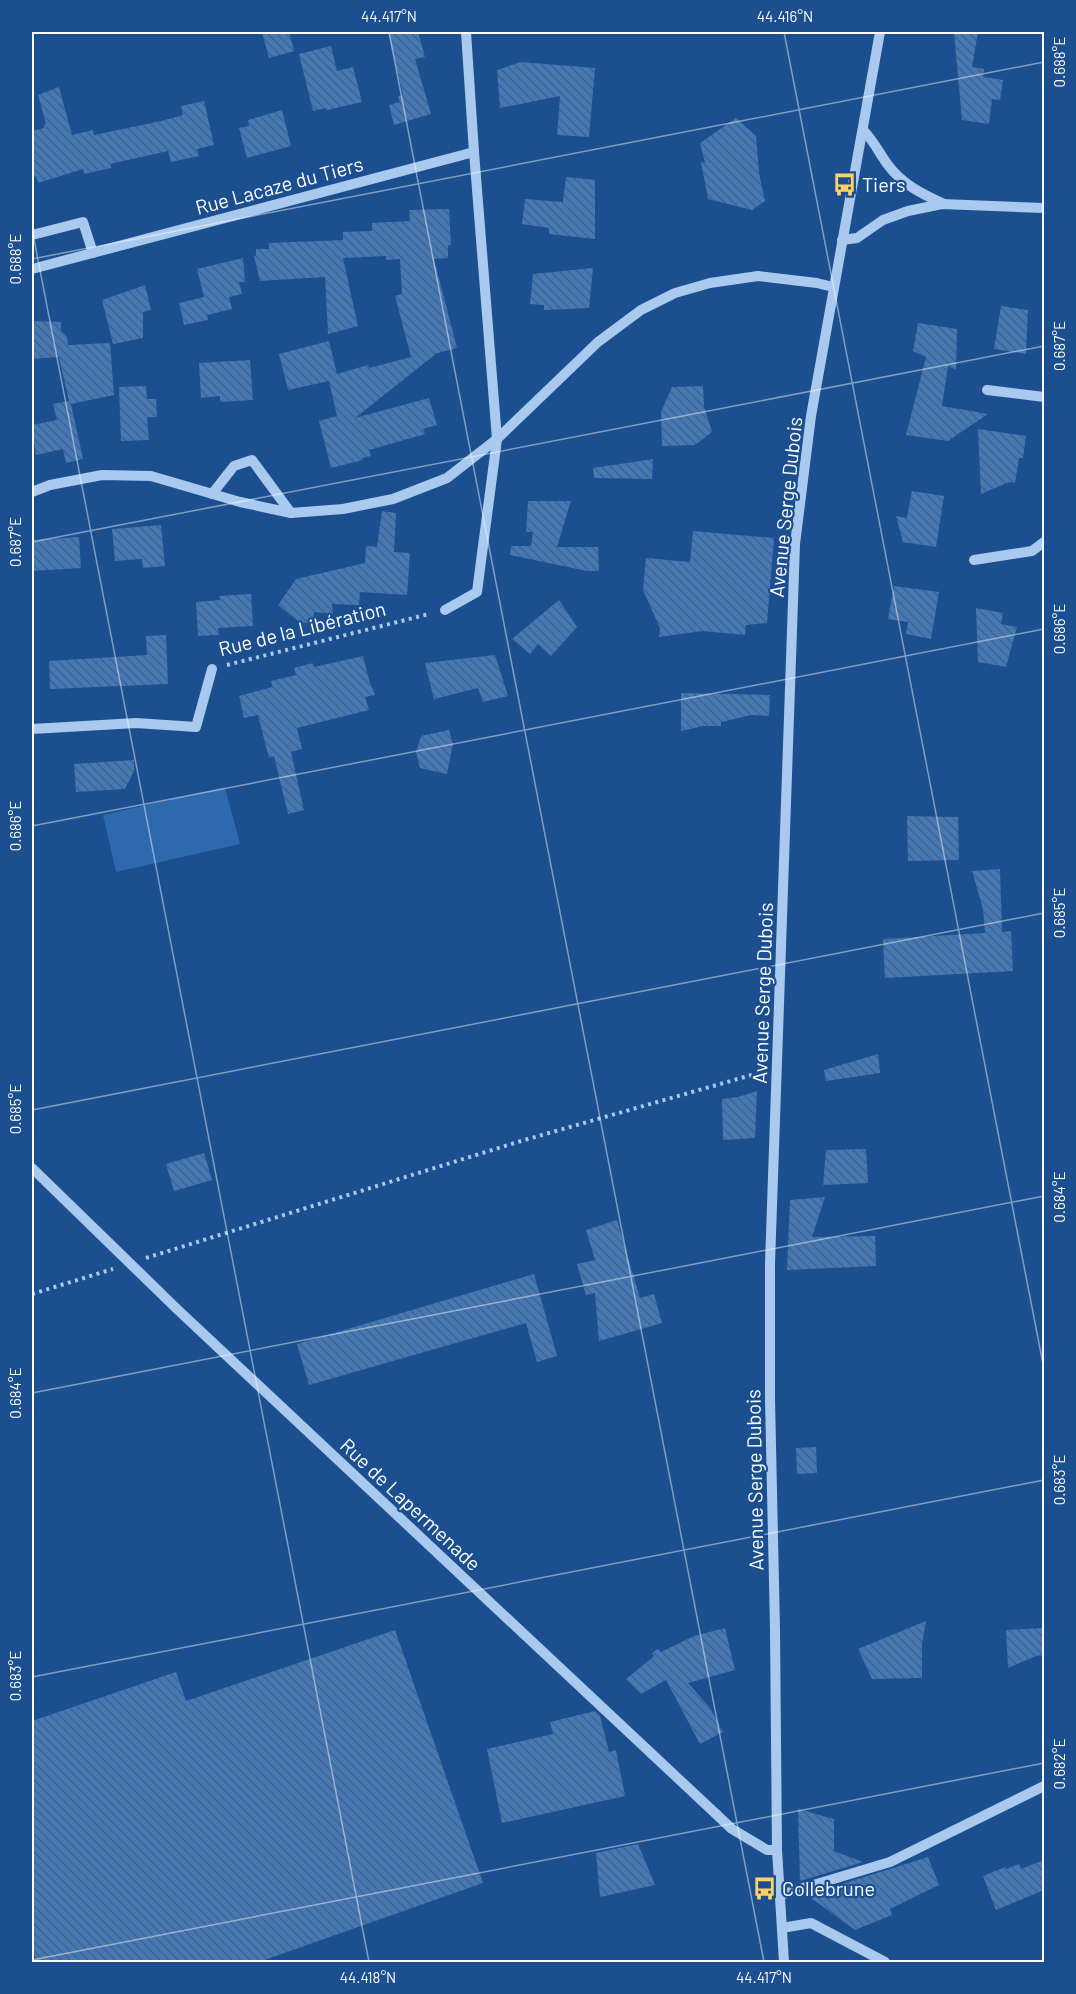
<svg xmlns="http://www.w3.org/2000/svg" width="1076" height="1994" font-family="Barlow,sans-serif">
  <defs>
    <pattern id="building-back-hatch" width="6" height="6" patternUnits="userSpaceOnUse" patternTransform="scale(1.5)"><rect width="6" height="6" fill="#4478b7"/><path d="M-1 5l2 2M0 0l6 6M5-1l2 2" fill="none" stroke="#486282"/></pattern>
  </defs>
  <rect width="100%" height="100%" fill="#1b4f8f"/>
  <path fill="#2e69ad" d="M225,787L240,844L116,872L103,815Z"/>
  <g fill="url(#building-back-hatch)">
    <path d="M262,32H289L294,51L269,58Z"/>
    <path d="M388,32H418L425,57L415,59L431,114L394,125L389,105L400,102L398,96L403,95Z"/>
    <path d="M954,32H978L972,67L984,69L983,77L1003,80L1000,100L992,99L989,124L962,120Z"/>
    <path d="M331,46L337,71L353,67L362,102L327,110L326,108L313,111L299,54Z"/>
    <path d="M521,62L595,68L589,137L557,135L560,96L500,108L497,70Z"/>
    <path d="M59,87L72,135L93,130L94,135L161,121L183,115L181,106L204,101L214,145L197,149L199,156L171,162L168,151L110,164L111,168L84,174L83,169L38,183L36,176L32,178V131L44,128V124H46L38,95Z"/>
    <path d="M282,110L291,146L247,158L239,128L249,126L248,120Z"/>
    <path d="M736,118L756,136L759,173L765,201L752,210L708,199L701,162L705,163L700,143Z"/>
    <path d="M566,177L595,180V239L549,234V228L522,224L525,199L563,202Z"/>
    <path d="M449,209L451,245H448V258L434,259L457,348L437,353L355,418L429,398L437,425L423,429L425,434L369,450L371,456L362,458L363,460L331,468L319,421L337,416L329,381L288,390L279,354L329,341L337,374L368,365L369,368L411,357L395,296L402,294L400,259L386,260V256L343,258L358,326L328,334L325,277L260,281L254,256L256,255V249H269V243L343,240V232L372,231V223L410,221L409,210Z"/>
    <path d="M243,258L245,282H239L242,294L229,297L232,309L207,315L208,320L184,325L179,303L204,297L197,269Z"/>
    <path d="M593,268L589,308L544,310V305L530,304L533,274Z"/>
    <path d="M145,285L151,310L143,312V338L113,344L102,300Z"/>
    <path d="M1001,306L1028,310L1026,354L994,349Z"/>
    <path d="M32,321L61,322V330L67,337L68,345L110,343L114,395L71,404L83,459L66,463L63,449L36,455L32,425L57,420L53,404L69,401L59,357L32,359Z"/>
    <path d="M918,323L957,329L956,370L948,366L942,406L988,414L948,441L906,435L926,357L913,351Z"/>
    <path d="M250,360L253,400L220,402V396L201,398L199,363Z"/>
    <path d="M146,386L147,399H156L157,417H147L149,440L121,441L119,387Z"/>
    <path d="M703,386L704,406L712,432L695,445L662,446L661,412L672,387Z"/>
    <path d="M978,429L1026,436L1023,458H1019L1015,483L1009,482L981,494Z"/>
    <path d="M653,459L652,479L594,478L593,468Z"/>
    <path d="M912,491L944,496L936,547L903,542L896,516L907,518Z"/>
    <path d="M528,501H571L557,547H598L599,571H587L510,555L511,546H531L533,532H526Z"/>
    <path d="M382,511L396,513L394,552L410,553L407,595L360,592L359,605L332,604L333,614L314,612L313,624L299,622L278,605L296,579L365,563L366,546L377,547Z"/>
    <path d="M161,525L165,566L143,568L142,559L115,561L112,529Z"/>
    <path d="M693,531L774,538L767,623L746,625L745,635L702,631L659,637L660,628L643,590L646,558L690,562Z"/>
    <path d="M79,537L81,568L32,571V540Z"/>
    <path d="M894,586L939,592L931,639L906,634L908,622L888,619Z"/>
    <path d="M251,594L253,626L218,628L219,635L198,636L196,602L220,600L219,596Z"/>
    <path d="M559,600L577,627L551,656L538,644L530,654L512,639Z"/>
    <path d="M976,608L1003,613L1001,624L1017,627L1006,667L978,662Z"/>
    <path d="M166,635L168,684L50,689L49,661L147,655L146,636Z"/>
    <path d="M495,655L508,696L483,702L478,688L434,699L425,663Z"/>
    <path d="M363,656L369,680L375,695L365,697L369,710L297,728L302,749L291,752L304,810L288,814L274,756L269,758L258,715L244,718L239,696L272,687L271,681L296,675L294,668L313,663L314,667Z"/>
    <path d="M681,693L770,695L769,716L751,715L721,722V726H703L681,731Z"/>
    <path d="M449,730L453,744L447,774L420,768L416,752L421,736Z"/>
    <path d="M134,760V771L125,789L76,792L74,764Z"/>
    <path d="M907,816L958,817L959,860L908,861Z"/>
    <path d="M1000,869L1002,932L1011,931L1013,971L885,978L883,939L985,933L983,909L972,871Z"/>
    <path d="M878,1054L880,1073L826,1081L824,1070Z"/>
    <path d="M757,1091L755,1138L723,1140L722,1099L738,1097Z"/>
    <path d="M866,1149L868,1183L823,1185L826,1150Z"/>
    <path d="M204,1153L212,1180L174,1191L166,1164Z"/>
    <path d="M825,1197L812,1237L875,1236L876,1266L787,1270L790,1200Z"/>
    <path d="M617,1220L640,1298L654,1294L662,1323L599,1341L595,1293L586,1295L577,1264L595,1260L586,1230Z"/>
    <path d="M534,1274L557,1356L537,1362L526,1323L309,1385L297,1344Z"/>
    <path d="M816,1447L817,1473L797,1474L796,1448Z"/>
    <path d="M926,1621L922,1644V1678L872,1679L858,1649Z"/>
    <path d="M725,1628L735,1670L688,1683L710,1708L723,1732L700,1744L666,1680L641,1694L626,1679L654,1656L652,1653L658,1649L661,1652L694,1636Z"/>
    <path d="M1044,1628V1655L1036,1656L1008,1668L1006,1630Z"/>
    <path d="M395,1630L483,1883L259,1962H37L32,1948V1721L176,1672L186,1701Z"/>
    <path d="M595,1711L600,1716L609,1752L616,1750L625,1796L502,1823L487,1749L553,1734L550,1722Z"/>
    <path d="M798,1809L834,1819V1851L863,1862L800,1881Z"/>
    <path d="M638,1844L655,1885L600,1897L596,1853Z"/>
    <path d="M928,1857L939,1885L890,1909L892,1915L855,1930L807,1895Z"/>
    <path d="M1044,1860V1890L996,1910L983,1876L1005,1867L1006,1869L1019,1864L1021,1869Z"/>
  </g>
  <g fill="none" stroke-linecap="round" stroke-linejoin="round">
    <g stroke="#a9c9ee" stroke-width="4" stroke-dasharray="3 4.5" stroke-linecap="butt">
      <path d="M227,665L429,614"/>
      <path d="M146,1258L521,1141L762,1072"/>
      <path d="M32,1294L113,1269"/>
    </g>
    <g stroke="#a9c9ee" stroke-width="10">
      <path d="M863,130C874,141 879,153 888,165C902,184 922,194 942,203"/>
      <path d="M32,235L83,222L93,253"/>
      <path d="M842,240L857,238L883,220L908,211L942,204L1044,208"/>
      <path d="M32,269L474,152"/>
      <path d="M987,390L1044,397"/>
      <path d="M32,492L50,485L102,475L151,476L240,502L291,513L343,509L393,499L447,478L497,439L598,342L641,310L675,293L710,283L758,276L817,283L833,287"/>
      <path d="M212,494L234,466L252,460L291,513"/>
      <path d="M974,560L1032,551L1044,542"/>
      <path d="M445,610L477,592L497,439L474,152L466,32"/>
      <path d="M32,729L136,723L196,727L212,669"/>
      <path d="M32,1168L178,1310L732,1829L767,1850H777"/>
      <path d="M780,1895L890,1862L1044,1786"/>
      <path d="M782,1928L811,1923L885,1962"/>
      <path d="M784,1962L777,1850L775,1629L770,1399V1263L795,544L811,416L880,32"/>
    </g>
  </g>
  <path fill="none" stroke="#fff" stroke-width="1.5" stroke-opacity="0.45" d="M389,32L764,1962M784,32L1044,1369M32,229L369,1962M32,259L1044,62M32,542L1044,346M32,826L1044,629M32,1110L1044,913M32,1393L1044,1196M32,1677L1044,1480M32,1960L1044,1763"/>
  <defs>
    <symbol id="bus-bare" viewBox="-9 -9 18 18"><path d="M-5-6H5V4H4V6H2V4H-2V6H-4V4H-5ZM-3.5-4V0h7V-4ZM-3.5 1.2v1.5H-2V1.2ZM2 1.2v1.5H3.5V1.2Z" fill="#ffd166" stroke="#1b4f8f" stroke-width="2.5" paint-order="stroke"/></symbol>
  </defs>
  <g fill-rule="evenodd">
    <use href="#bus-bare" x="828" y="168" width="33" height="33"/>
    <use href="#bus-bare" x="748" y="1872" width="33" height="33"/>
  </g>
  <g text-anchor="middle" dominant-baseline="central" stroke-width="4.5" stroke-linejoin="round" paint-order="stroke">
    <g font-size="20" fill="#fff" stroke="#1b4f8f" text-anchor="start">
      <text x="862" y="184">Tiers</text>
      <text x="782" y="1888">Collebrune</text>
    </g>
    <g font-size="20" fill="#fff" stroke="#1b4f8f">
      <text transform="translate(279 185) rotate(-15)">Rue Lacaze du Tiers</text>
      <text transform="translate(785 507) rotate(-84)">Avenue Serge Dubois</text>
      <text transform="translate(302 628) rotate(-14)">Rue de la Libération</text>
      <text transform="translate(762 993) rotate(-88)">Avenue Serge Dubois</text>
      <text transform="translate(754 1480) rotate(-91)">Avenue Serge Dubois</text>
      <text transform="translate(411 1504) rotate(43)">Rue de Lapermenade</text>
    </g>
  </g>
  <rect width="1076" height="1994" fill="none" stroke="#1b4f8f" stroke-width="66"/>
  <rect x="33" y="33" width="1010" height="1928" fill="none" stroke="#fff" stroke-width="2"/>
  <g font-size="15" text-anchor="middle" fill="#fff">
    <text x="389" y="22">44.417°N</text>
    <text x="785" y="22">44.416°N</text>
    <text transform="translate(1060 62) rotate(-90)" y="5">0.688°E</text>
    <text transform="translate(16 259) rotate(-90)" y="5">0.688°E</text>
    <text transform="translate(1060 346) rotate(-90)" y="5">0.687°E</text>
    <text transform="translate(16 542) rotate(-90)" y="5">0.687°E</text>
    <text transform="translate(1060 629) rotate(-90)" y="5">0.686°E</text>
    <text transform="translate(16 826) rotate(-90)" y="5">0.686°E</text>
    <text transform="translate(1060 913) rotate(-90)" y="5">0.685°E</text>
    <text transform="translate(16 1109) rotate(-90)" y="5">0.685°E</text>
    <text transform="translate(1060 1197) rotate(-90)" y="5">0.684°E</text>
    <text transform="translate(16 1393) rotate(-90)" y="5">0.684°E</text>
    <text transform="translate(1060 1480) rotate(-90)" y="5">0.683°E</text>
    <text transform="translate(16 1676) rotate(-90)" y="5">0.683°E</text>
    <text transform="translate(1060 1764) rotate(-90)" y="5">0.682°E</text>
    <text x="368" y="1983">44.418°N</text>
    <text x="764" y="1983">44.417°N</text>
  </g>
</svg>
